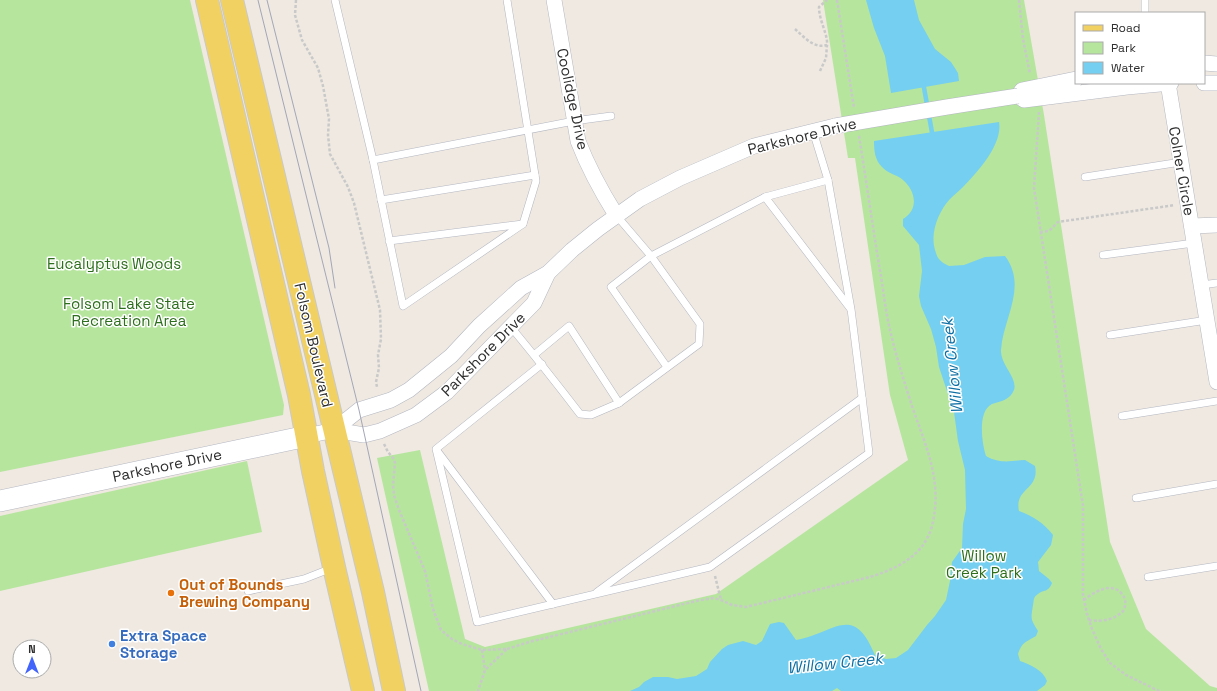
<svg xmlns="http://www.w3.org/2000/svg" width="1217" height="691" font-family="'Space Grotesk',sans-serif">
  <rect width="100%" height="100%" fill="#efe9e1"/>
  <g fill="#b6e59e">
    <path d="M0,0H190L284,405L283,415L0,472Z"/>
    <path d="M823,0H1024L1044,115L1110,542L1146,629L1210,686L1217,688V691H429L377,458L420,450L465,639L485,647L716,594L908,460L890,395L855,158H848Z"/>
    <path d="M247,461L262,532L0,591V516Z"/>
  </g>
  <g fill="#75cff0">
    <path d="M866,0H914L919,20L935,49L951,62L958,73L959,81L891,93L885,56L874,28Z"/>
    <path d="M999,122C1003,144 978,172 963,187C959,191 954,195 950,199C938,212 930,233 935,250C936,253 937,257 939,259C941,262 945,264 949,266L964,265L985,257L1005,256C1028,287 1003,318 1001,350C1000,364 1018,378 1014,390C1010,400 1001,401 992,404C977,411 982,444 986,456C1000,464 1010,461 1025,460L1035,466C1040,490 1014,488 1019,511C1033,516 1044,523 1053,535L1051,545L1038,562L1039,571L1049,579L1052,583C1048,593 1044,589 1038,594C1033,597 1034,600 1033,605C1031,618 1030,619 1038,631L1036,636C1026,642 1022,642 1018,654L1020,661C1031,665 1043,670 1047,681L1045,685L1037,691H841L837,688L832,691H630L639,687L644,682L653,677H668L677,679L696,676L707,669L710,662L722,649L728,645L743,641L756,645L762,641L770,624L779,622L784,623L796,640C835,633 853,602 875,655L886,659L896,658L908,650L927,625L935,616L946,600L950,581L952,562L962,548L963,524L966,509L965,470L958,441L954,412L939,367L936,347L931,329L921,306L919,296L922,271L919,245L903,226V219C919,210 916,191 903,180C898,175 888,174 882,167C875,160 874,151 874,141Z"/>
  </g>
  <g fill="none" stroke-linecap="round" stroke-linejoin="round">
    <path stroke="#75cff0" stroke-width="4.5" d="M923,82L933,138"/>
    <defs>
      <g id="lane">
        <path d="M335,0L373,160"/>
        <path d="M507,0L536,181L523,224"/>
        <path d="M1145,0V13"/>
        <path d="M1085,177L1181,162"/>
        <path d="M828,180L765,197L850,308"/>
        <path d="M381,200L535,175"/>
        <path d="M616,215L651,256L700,324L699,344L619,403"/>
        <path d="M389,241L523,224L403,306L373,160L574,121L611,116"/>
        <path d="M1103,255L1194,243"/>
        <path d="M1201,285L1217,283"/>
        <path d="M510,326C534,355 557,384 580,414L591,415L619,403L569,326L534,355"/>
        <path d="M1110,335L1207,320"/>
        <path d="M542,364L436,449L477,622L710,567L869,453L851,309L828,180L813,131"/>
        <path d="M667,367L611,287L651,256L765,197"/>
        <path d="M1122,416L1217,401"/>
        <path d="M438,452L553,604"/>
        <path d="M1136,498L1217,484"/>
        <path d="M1148,577L1217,566"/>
        <path d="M248,591L304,579L332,568"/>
        <path d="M597,592L862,398"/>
      </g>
      <g id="street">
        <path d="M554,0L578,141C588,167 601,191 616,215"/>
        <path d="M1204,63L1217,64"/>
        <path d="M1076,79L1022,90L1018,96L1024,100L1127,87L1171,83"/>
        <path d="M1168,83L1217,382"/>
        <path d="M1204,83H1217"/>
        <path d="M1192,226L1217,225"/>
        <path d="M334,430L359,410L391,400L409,390L451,356L479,326L521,288L548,273L572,250L598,229L640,199L680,178L754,146L835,126"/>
        <path d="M307,436L334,430L364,435L380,431L416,415L447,392L534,303L548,273"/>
      </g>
      <path id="secondary" d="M0,501L307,436"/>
      <g id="primary">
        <path d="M207,0L299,395L313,471L334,567L363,691"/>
        <path d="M232,0L373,592L394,691"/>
      </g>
    </defs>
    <use href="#lane" stroke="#b4b7c1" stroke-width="8"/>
    <use href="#street" stroke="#b4b7c1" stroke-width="16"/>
    <use href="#secondary" stroke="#b4b7c1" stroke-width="22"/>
    <use href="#primary" stroke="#c9c9c9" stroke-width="24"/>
    <g stroke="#c9c9c9" stroke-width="2.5" stroke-dasharray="3 2" stroke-linecap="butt">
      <path d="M296,0L295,15L302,40L318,68L323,86L329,119L328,135L330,154L348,187L354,203L380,310L381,339L378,355L379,368L376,382L377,387"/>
      <path d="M837,0L854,108"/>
      <path d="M1019,0L1023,39L1030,74"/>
      <path d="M795,29C804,37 814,49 827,45C828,34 819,21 819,7L827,0"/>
      <path d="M820,71L826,58L827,45"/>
      <path d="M1039,112L1034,188L1081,493L1083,506V595L1087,614L1092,629L1101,649L1110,663L1126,675L1159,691"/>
      <path d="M1040,232L1049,231L1058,222L1175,205"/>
      <path d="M384,444L388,452L394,459L395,463L393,485L394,495L399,510L425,571L433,609L441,630L452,639L462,644L482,650L507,649L485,670L478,691"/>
      <path d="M715,576L721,600"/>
      <path d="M1084,600C1094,592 1112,581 1122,594C1126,598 1126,604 1124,610C1115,620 1102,622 1089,620"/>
      <path d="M507,649L529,642L696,601L713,598L721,600L732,605L746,607L870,577C896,569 924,556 932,526C943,481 926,447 912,406C904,381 896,356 890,330C885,309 883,286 879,265C872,222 866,179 859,136"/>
      <path d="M482,650L485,670"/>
    </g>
    <use href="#lane" stroke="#fff" stroke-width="7"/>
    <use href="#street" stroke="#fff" stroke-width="15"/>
    <use href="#secondary" stroke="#fff" stroke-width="21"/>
    <use href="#primary" stroke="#f2d163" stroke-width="22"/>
    <g stroke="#a3a6b8" stroke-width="1">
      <path d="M258,0L359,410L421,691"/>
      <path d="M267,0L329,248L335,288"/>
    </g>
    <defs>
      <path id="street-bridge" d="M835,126L947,107L1018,96"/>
    </defs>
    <use href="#street-bridge" stroke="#b4b7c1" stroke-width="16" stroke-linecap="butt"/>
    <use href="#street-bridge" stroke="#fff" stroke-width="15"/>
  </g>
  <circle fill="#e8710a" stroke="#fff" stroke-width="1.5" cx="171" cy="593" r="4"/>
  <circle fill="#3f7fe0" stroke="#fff" stroke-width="1.5" cx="112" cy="644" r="4"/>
  <g text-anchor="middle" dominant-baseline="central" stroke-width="3" stroke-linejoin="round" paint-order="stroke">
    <g font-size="15" fill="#2e2e2e" stroke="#fff">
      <text transform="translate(573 99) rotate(78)">Coolidge Drive</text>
      <text transform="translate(802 136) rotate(-14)">Parkshore Drive</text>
      <text transform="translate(1182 171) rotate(80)">Colner Circle</text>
      <text transform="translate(314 345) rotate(77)">Folsom Boulevard</text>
      <text transform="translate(483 354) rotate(-45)">Parkshore Drive</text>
      <text transform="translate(167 465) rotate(-12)">Parkshore Drive</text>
    </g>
    <g font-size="15" fill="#2c6e1b" stroke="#fff">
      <text x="114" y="263">Eucalyptus Woods</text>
      <text x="129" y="303">Folsom Lake State<tspan x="129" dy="17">Recreation Area</tspan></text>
      <text x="984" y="555">Willow<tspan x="984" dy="17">Creek Park</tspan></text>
    </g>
    <g font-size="15" font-weight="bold" fill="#c56008" stroke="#fff" text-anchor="start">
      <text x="179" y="584">Out of Bounds<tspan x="179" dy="17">Brewing Company</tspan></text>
    </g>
    <g font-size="15" font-weight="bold" fill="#366cbe" stroke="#fff" text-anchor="start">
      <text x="120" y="635">Extra Space<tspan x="120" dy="17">Storage</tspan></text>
    </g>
    <g font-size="16" font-style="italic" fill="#0d6fa3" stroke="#fff">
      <text transform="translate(952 366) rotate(-96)">Willow Creek</text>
      <text transform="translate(835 663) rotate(-6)">Willow Creek</text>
    </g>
  </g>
  <rect x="1075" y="12" width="130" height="72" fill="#ffffff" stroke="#ababab"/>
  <rect x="1083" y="25" width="20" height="6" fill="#f2d163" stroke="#ababab"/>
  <text x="1111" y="32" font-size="12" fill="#2e2e2e">Road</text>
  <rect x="1083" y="42" width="20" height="12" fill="#b6e59e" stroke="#ababab"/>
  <text x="1111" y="52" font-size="12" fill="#2e2e2e">Park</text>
  <rect x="1083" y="62" width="20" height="12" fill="#75cff0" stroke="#ababab"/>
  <text x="1111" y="72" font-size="12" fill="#2e2e2e">Water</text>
  <g transform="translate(32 659)"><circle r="19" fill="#ffffff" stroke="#ababab"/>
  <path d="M0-3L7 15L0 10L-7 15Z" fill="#4264fb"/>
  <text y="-6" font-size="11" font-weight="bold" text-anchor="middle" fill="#2e2e2e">N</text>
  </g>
</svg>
